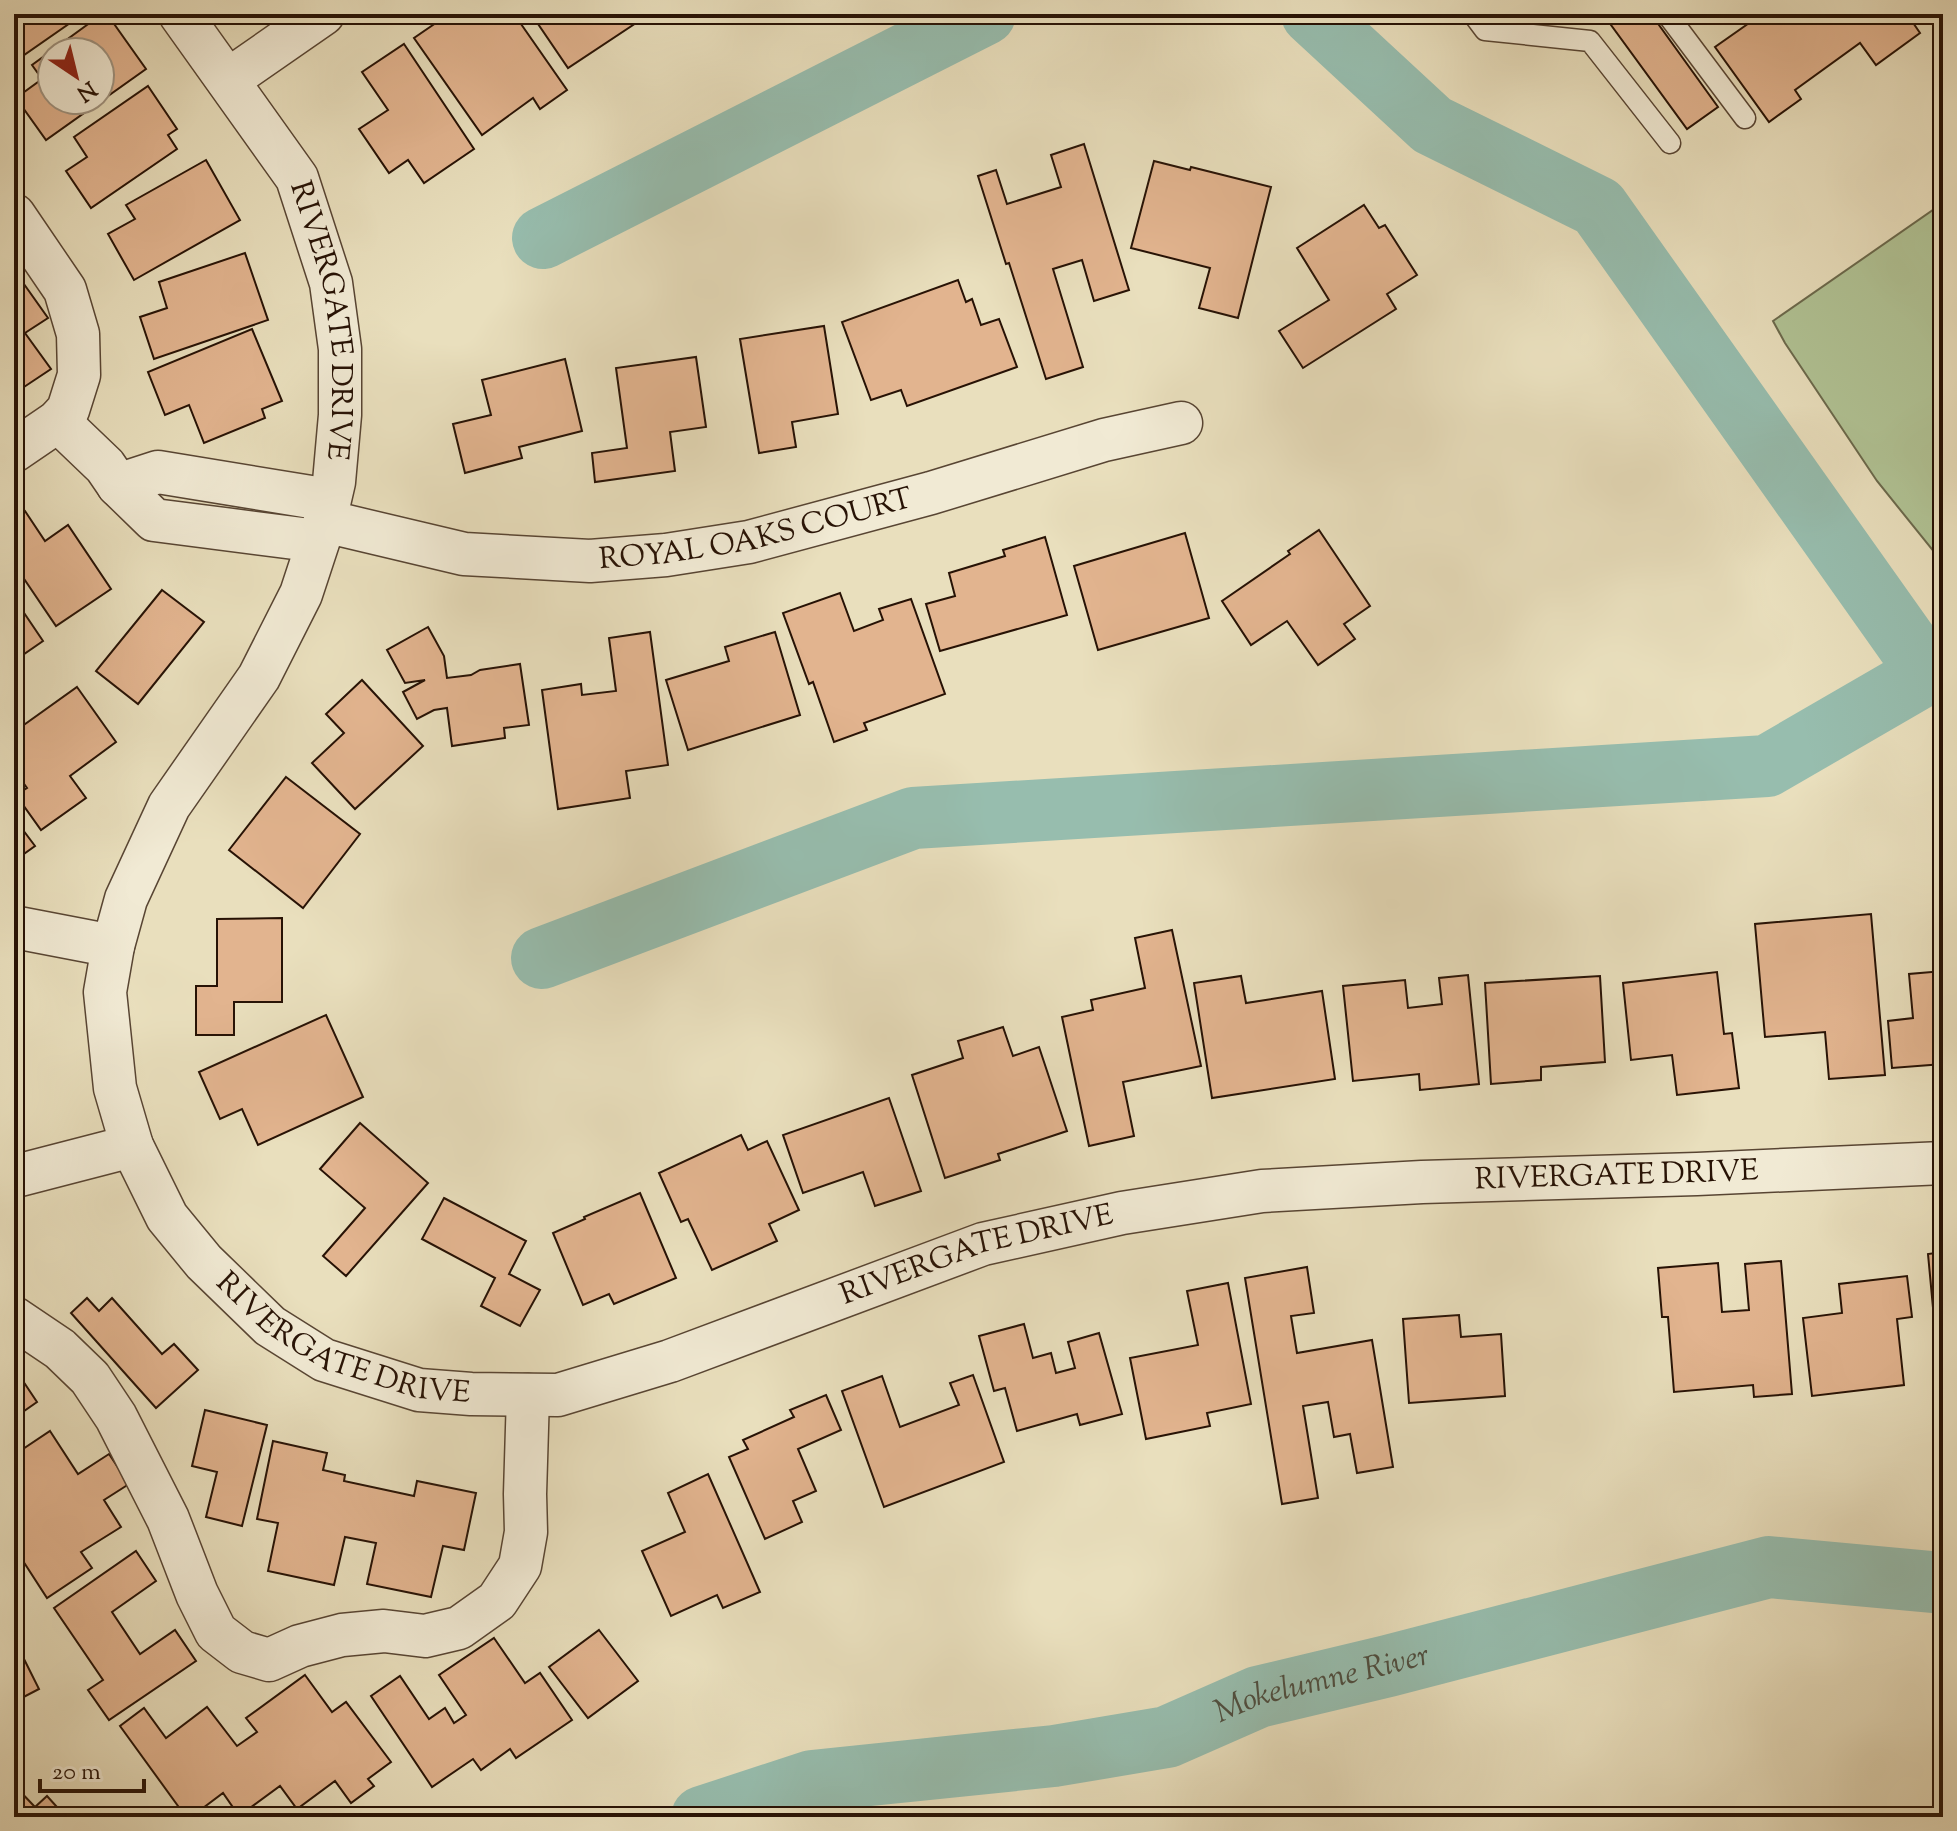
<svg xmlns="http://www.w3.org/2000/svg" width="1957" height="1831" font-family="'Sorts Mill Goudy',serif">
  <rect width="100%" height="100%" fill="#e9dfbd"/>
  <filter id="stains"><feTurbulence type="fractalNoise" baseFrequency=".0025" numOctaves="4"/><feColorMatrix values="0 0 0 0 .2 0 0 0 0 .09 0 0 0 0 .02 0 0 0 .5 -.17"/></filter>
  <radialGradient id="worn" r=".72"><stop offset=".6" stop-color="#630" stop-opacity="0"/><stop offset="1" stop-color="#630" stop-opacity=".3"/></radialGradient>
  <path fill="#b1c395" stroke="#6c6a4d" stroke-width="2" d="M1943,203V563L1877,481L1785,343L1773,321Z"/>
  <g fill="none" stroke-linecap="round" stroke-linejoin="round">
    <g stroke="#97bdae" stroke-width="62">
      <path d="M1312,14L1432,125L1598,207L1928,673"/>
      <path d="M543,238L985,14"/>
      <path d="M542,958L913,818L1767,766L1943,664"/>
      <path id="s1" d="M702,1817L812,1781L1054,1756L1167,1737L1258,1697L1388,1666L1769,1567L1943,1583"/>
    </g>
  </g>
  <g fill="#e2b48f" stroke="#271205" stroke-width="2" fill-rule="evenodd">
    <path d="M14,14H83L14,62Z"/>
    <path d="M102,14H107L146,69L46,140L16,98L42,79L32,65ZM52,52H100V100H52Z"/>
    <path d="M449,14H453L459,22L471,14H514L567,90L540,109L533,98L482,135L414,38Z"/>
    <path d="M540,14H629L636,23L568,68L534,18Z"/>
    <path d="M1603,14H1651L1718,107L1687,129Z"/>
    <path d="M1762,14H1907L1920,33L1876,65L1860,43L1795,90L1801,99L1769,122L1715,47Z"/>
    <path d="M404,44L474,149L424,183L408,160L389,173L359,129L388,110L362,72Z"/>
    <path d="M148,86L177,129L168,135L177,149L91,208L66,171L87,157L74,137Z"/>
    <path d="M1084,144L1129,290L1094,301L1082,260L1053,269L1083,367L1046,379L1009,263L1006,264L978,176L996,170L1007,204L1061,187L1051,155Z"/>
    <path d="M206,160L240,220L134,280L108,234L135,219L126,205Z"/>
    <path d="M1154,161L1190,170L1191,167L1271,187L1238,318L1199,308L1210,268L1131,248Z"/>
    <path d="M1364,205L1379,228L1385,225L1417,275L1387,294L1396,309L1303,368L1279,331L1329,300L1297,248Z"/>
    <path d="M245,253L268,320L154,359L140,317L167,308L159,282Z"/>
    <path d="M14,270L48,318L25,333L51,369L21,389L14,379Z"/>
    <path d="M958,280L966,302L972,299L981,325L999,319L1017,367L907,406L901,390L871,400L842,322Z"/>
    <path d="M824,326L838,414L792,422L796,447L759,453L740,339Z"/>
    <path d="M252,329L282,401L262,409L265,418L204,443L189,405L165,415L148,372Z"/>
    <path d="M696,357L706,427L670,432L675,471L595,482L592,453L627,448L616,368Z"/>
    <path d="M565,359L582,431L519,447L522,458L465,473L453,424L491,415L482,380Z"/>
    <path d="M25,511L45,541L68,525L111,589L56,626L14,564V518Z"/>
    <path d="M1319,530L1370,606L1344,624L1355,639L1318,665L1287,621L1251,645L1222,601L1290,554L1288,551Z"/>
    <path d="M1185,533L1209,618L1098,650L1074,566Z"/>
    <path d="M1045,537L1067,615L940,651L926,604L955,596L949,573L1005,556L1003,550Z"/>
    <path d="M162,590L204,622L138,704L96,671Z"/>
    <path d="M840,593L854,631L883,620L879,609L911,599L945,694L864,723L867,730L834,742L813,682L809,684L783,613Z"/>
    <path d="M14,598L43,641L14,661Z"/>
    <path d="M428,627L444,656L447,678L471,675L480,670L520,664L529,725L504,728L505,738L452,746L447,708L434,710L417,719L403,692L425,680L405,683L387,650Z"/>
    <path d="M650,632L668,765L626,771L630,798L558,809L542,690L581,684L582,695L616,691L609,638Z"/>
    <path d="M775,632L800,715L688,750L666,680L729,661L725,647Z"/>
    <path d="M362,680L423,746L355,809L312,763L344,733L326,714Z"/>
    <path d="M77,687L116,742L70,776L86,798L41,830L16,795L27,788L14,770V732Z"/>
    <path d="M286,777L360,834L303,908L229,850Z"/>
    <path d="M14,818L35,846L14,861Z"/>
    <path d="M1871,914L1885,1075L1829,1079L1825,1032L1765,1037L1755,924Z"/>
    <path d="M282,918V1002H234V1035H196V986H217V919Z"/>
    <path d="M1172,930L1201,1066L1123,1082L1134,1136L1089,1146L1062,1017L1093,1010L1091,1000L1145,988L1135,938Z"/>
    <path d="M1943,971V1064L1892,1068L1888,1021L1913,1018L1909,974Z"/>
    <path d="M1717,972L1724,1034L1732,1033L1739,1088L1677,1095L1672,1055L1631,1060L1623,983Z"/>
    <path d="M1468,975L1479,1084L1420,1090L1419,1074L1353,1081L1343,986L1405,980L1408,1008L1442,1004L1439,978Z"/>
    <path d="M1241,976L1246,1003L1322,991L1335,1079L1212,1098L1194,983Z"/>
    <path d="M1600,976L1605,1062L1541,1067V1080L1491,1084L1485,983Z"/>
    <path d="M326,1015L363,1097L258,1145L242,1109L220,1119L199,1072Z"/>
    <path d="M1003,1027L1013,1056L1039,1047L1067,1131L998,1154L1000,1160L945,1178L912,1075L963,1058L958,1041Z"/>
    <path d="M889,1098L921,1191L875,1206L863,1172L803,1193L783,1135Z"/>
    <path d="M360,1123L428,1183L346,1276L323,1256L365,1208L320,1169Z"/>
    <path d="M741,1135L748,1150L767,1141L799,1210L769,1224L777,1241L712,1270L688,1219L681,1222L659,1173Z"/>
    <path d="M640,1193L676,1278L614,1304L609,1294L583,1305L553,1233L585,1219L584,1217Z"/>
    <path d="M444,1198L526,1241L509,1274L540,1290L520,1326L481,1306L495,1278L422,1239Z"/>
    <path d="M1943,1252V1382L1940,1383L1928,1254Z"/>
    <path d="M1781,1261L1792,1394L1754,1397L1753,1385L1674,1392L1668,1317H1662L1658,1268L1718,1263L1722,1312L1749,1310L1745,1264Z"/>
    <path d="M1307,1267L1314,1313L1291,1316L1297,1353L1372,1340L1393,1467L1357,1473L1350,1434L1334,1437L1328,1402L1303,1406L1318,1498L1282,1504L1245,1278Z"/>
    <path d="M1907,1276L1912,1317L1897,1319L1904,1385L1812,1396L1803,1318L1842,1313L1839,1284Z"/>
    <path d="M1228,1283L1251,1404L1207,1413L1210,1426L1146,1439L1130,1358L1198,1345L1187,1291Z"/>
    <path d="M87,1298L99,1311L112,1298L162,1354L174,1344L198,1370L156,1408L71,1313Z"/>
    <path d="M1459,1315L1461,1337L1501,1334L1505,1396L1409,1403L1403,1319Z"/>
    <path d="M1024,1324L1033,1358L1051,1353L1056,1373L1075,1368L1068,1342L1099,1333L1122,1414L1080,1425L1077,1414L1017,1431L1005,1388L994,1391L979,1336Z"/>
    <path d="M17,1372L37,1402L14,1418V1374Z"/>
    <path d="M973,1375L1004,1462L884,1507L842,1391L882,1376L900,1427L959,1405L950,1383Z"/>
    <path d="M826,1395L841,1430L798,1449L816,1491L793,1501L802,1522L765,1539L729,1457L748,1449L743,1440L794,1417L790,1410Z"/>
    <path d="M205,1410L267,1425L242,1526L206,1517L217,1472L192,1466Z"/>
    <path d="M50,1431L78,1474L109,1454L129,1484L104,1500L121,1527L81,1552L92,1568L47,1598L14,1547V1455Z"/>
    <path d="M273,1441L327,1453L323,1470L345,1475L344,1481L414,1496L417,1481L476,1493L464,1550L443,1546L431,1597L367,1584L376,1543L345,1537L334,1585L268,1571L278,1523L257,1519Z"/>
    <path d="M708,1474L760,1592L723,1608L717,1595L671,1616L642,1551L685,1532L668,1493Z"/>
    <path d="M136,1551L156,1581L112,1612L140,1654L175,1630L196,1661L109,1720L88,1690L103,1680L54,1608Z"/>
    <path d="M599,1630L638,1681L588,1718L549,1667Z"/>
    <path d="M494,1638L525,1683L540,1673L572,1720L516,1758L510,1749L481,1770L473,1759L432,1787L371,1696L400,1676L429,1719L445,1708L454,1723L466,1715L439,1675Z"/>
    <path d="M14,1639L39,1689L14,1702Z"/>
    <path d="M305,1675L332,1712L346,1702L391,1762L368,1779L374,1786L351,1803L335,1781L297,1809L280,1786L239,1816L223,1793L191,1817H186L120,1726L144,1708L166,1738L207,1707L237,1746L257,1732L246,1718Z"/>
    <path d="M14,1785L35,1807L47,1796L66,1817H14Z"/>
  </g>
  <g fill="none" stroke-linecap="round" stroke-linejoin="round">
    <defs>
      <g id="lane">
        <path d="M1473,14L1485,30L1590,41L1670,143"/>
        <path d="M1667,14L1745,118"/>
      </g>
      <g id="street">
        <path id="s2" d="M180,14L297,178L331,283L340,349V415L334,482L325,521L301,594L259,677L169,806L126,899L113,946L105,992L115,1088L132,1146L167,1217L204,1262L270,1326L324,1360L419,1390L471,1394L558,1395L670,1361L983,1244L1122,1213L1262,1191L1422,1182L1697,1174L1943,1163"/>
        <path d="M228,80L323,14"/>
        <path d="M14,215L65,290L78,334L79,375L68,410L58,421L14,451"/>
        <path d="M58,421L105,466L118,485L154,520L318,541"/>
        <path d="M118,485L158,472L329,500"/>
        <path id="s3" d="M325,521L464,554L590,561L666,555L749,542L931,493L1104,440L1181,423"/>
        <path d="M14,927L113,946"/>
        <path d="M14,1175H20L132,1146"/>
        <path d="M14,1318L60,1349L90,1378L116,1417L168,1519L197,1594L216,1632L242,1652L269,1660L300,1646L342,1635L384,1631L425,1636L459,1628L497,1601L520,1566L526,1532L525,1494L528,1395"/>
      </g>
    </defs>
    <use href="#lane" stroke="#584533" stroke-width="23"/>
    <use href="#street" stroke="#584533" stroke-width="45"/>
    <use href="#lane" stroke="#f1ead4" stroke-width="20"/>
    <use href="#street" stroke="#f1ead4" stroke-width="42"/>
  </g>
  <g text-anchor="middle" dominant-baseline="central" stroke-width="6" stroke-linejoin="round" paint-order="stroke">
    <g font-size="30" fill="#271205" stroke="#f1ead4">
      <text stroke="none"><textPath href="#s2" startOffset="348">RIVERGATE DRIVE</textPath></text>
      <text stroke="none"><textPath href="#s3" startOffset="438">ROYAL OAKS COURT</textPath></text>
      <text stroke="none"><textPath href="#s2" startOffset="2856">RIVERGATE DRIVE</textPath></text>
      <text stroke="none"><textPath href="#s2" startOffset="2208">RIVERGATE DRIVE</textPath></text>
      <text stroke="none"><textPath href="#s2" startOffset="1536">RIVERGATE DRIVE</textPath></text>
    </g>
    <g font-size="32" font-style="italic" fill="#4e4e40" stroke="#f1ead4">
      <text stroke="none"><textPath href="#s1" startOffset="638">Mokelumne River</textPath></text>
    </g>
  </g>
  <rect width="1957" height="1831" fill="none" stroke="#e9dfbd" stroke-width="48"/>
  <rect x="16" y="16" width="1925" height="1799" fill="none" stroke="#271205" stroke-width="4"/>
  <rect x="24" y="24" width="1909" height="1783" fill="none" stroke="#271205" stroke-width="2"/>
  <g transform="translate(76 76) rotate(145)"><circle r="38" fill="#f1ead4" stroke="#a09481" stroke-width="2"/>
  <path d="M0-6L14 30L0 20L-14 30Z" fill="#8f2418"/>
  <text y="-12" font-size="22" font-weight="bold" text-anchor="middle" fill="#271205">N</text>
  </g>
  <path d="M40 1779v12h104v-12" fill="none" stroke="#271205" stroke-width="4"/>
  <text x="52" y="1779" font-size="24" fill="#271205" stroke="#f1ead4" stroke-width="6" paint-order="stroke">20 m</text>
  <rect width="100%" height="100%" filter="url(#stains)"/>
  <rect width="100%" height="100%" fill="url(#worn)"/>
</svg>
